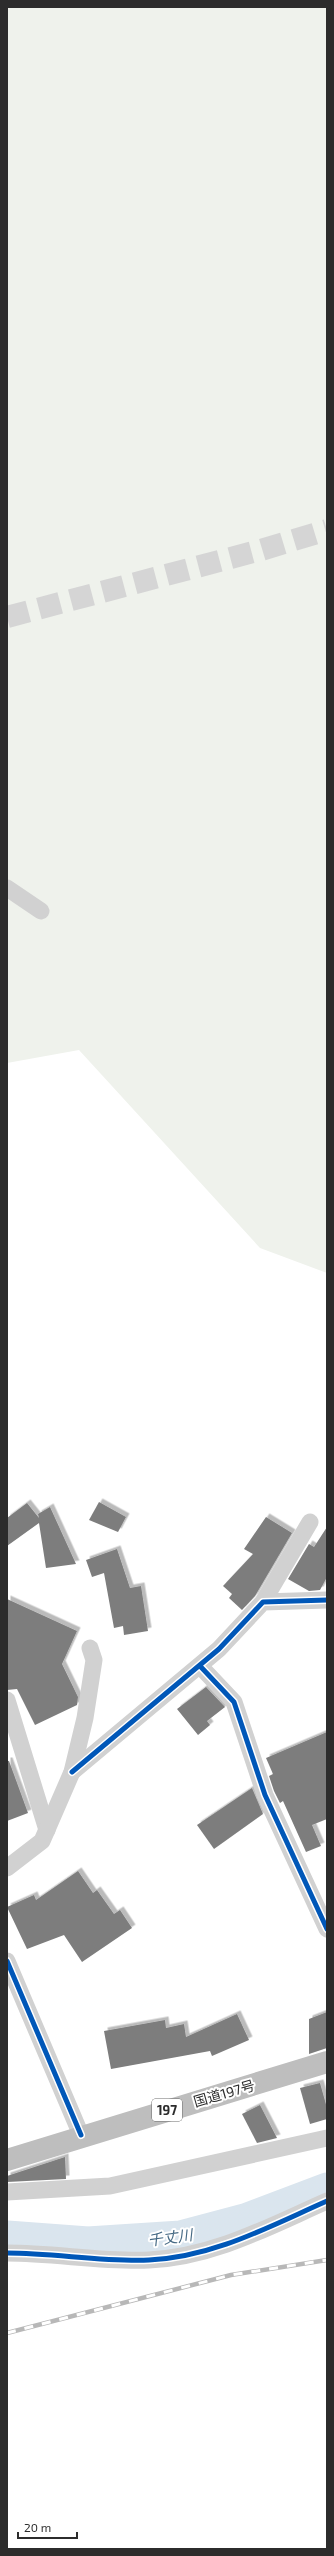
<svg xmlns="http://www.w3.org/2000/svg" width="334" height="2556" font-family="'Exo 2','Noto Sans JP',sans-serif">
  <defs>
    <filter id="shadow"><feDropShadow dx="3.5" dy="-3.5" stdDeviation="0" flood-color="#0004"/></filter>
  </defs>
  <rect width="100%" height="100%" fill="#fff"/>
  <path fill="#eff2ec" d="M7,7H327V1273L260,1248L79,1050L7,1063Z"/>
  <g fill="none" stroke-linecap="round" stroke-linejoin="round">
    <path stroke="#dae5ee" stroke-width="35" d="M7,2238L88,2244L181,2238L245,2221L327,2190"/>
  </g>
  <g fill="#7d7d7d" filter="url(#shadow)">
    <path d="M99,1502L126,1517L118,1532L89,1520Z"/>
    <path d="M27,1503L39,1518L38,1514L50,1507L76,1564L46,1568L39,1523L7,1546V1518Z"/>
    <path d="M266,1517L292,1533L255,1596L242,1610L229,1598L232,1594L223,1586L253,1554L244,1549Z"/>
    <path d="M327,1527V1577L320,1590L309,1591L288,1579L309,1544L314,1547Z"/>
    <path d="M117,1549L130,1588L141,1586L148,1631L124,1635L123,1626L114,1628L104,1573L92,1577L86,1560Z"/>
    <path d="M7,1599L77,1631L62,1664L78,1697L77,1705L35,1725L17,1689L7,1690Z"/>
    <path d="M206,1687L225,1707L207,1721L210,1725L198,1735L177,1709Z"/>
    <path d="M327,1732V1819L312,1825L321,1846L306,1852L283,1801L280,1803L274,1791L269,1776L273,1774L266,1758Z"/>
    <path d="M7,1761H9L28,1813L7,1821Z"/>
    <path d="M252,1788L263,1814L214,1849L197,1825Z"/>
    <path d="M78,1871L93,1893L97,1890L114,1914L120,1910L132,1928L82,1962L64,1935L27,1949L7,1907L34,1895L36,1900Z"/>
    <path d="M327,2012V2048L309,2054V2019Z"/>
    <path d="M237,2014L249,2040L212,2056L210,2051L111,2069L104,2031L165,2020L166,2028L184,2024L186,2037Z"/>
    <path d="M320,2083L327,2108V2119L310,2124L300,2088Z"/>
    <path d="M260,2105L277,2138L257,2143L242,2114Z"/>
    <path d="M65,2157L66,2179L7,2182V2176Z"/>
  </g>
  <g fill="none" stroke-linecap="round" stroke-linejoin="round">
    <path stroke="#d5d5d5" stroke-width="22" stroke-dasharray="22 11" stroke-linecap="butt" d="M7,617L261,550L327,530"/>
    <g stroke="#d1d1d1" stroke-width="17">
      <path d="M7,888L41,911"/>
      <path d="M263,1602L310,1522"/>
      <path d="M200,1666L234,1702L265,1795L327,1929"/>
      <path d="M7,1700L47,1830"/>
      <path d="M72,1772L219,1649L263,1602L327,1600"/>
      <path d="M7,1868L42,1841L72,1772L85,1718L94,1660L90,1648"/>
      <path d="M7,1961L81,2135"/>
      <path d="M7,2192L110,2186L327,2138"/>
      <path d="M7,2253C55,2253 102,2262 149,2260C214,2257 270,2226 327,2201"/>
    </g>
    <path stroke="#bebebe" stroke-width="22" d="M7,2160L327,2062"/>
    <defs>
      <path id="rail" d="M7,2333L231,2275L327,2260"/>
    </defs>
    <use href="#rail" stroke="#b8b8b8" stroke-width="4.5"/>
    <use href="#rail" stroke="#fff" stroke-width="3" stroke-dasharray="9" stroke-linecap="butt"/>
    <defs>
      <g id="cycleway">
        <path d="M200,1666L234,1702L265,1795L327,1929"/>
        <path d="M72,1772L219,1649L263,1602L327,1600"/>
        <path d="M7,1961L81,2135"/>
        <path d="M7,2253C55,2253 102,2262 149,2260C214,2257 270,2226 327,2201"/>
      </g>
    </defs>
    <use href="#cycleway" stroke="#fff" stroke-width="8"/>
    <use href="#cycleway" stroke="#0057b8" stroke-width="5"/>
  </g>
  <g text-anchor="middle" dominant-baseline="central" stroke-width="4" stroke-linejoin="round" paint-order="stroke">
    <rect fill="#fff" stroke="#6b6b6b" stroke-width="1" x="152" y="2099" width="30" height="22" rx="3"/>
    <g font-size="13" font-weight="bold" fill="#2c2c2c">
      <text x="167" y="2110">197</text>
    </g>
    <g font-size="14" fill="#2c2c2c" stroke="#fff">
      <text transform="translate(224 2093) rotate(-16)">国道197号</text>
    </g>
    <g font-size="15" font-style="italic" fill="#456984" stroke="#fff">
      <text transform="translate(170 2237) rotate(-8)">千丈川</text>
    </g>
  </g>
  <rect width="334" height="2556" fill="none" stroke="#2c2c2c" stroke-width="16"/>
  <path d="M18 2532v6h59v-6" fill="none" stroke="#2c2c2c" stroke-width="2"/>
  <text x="24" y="2532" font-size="12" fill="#2c2c2c" stroke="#ffffff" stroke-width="3" paint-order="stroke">20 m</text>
</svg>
